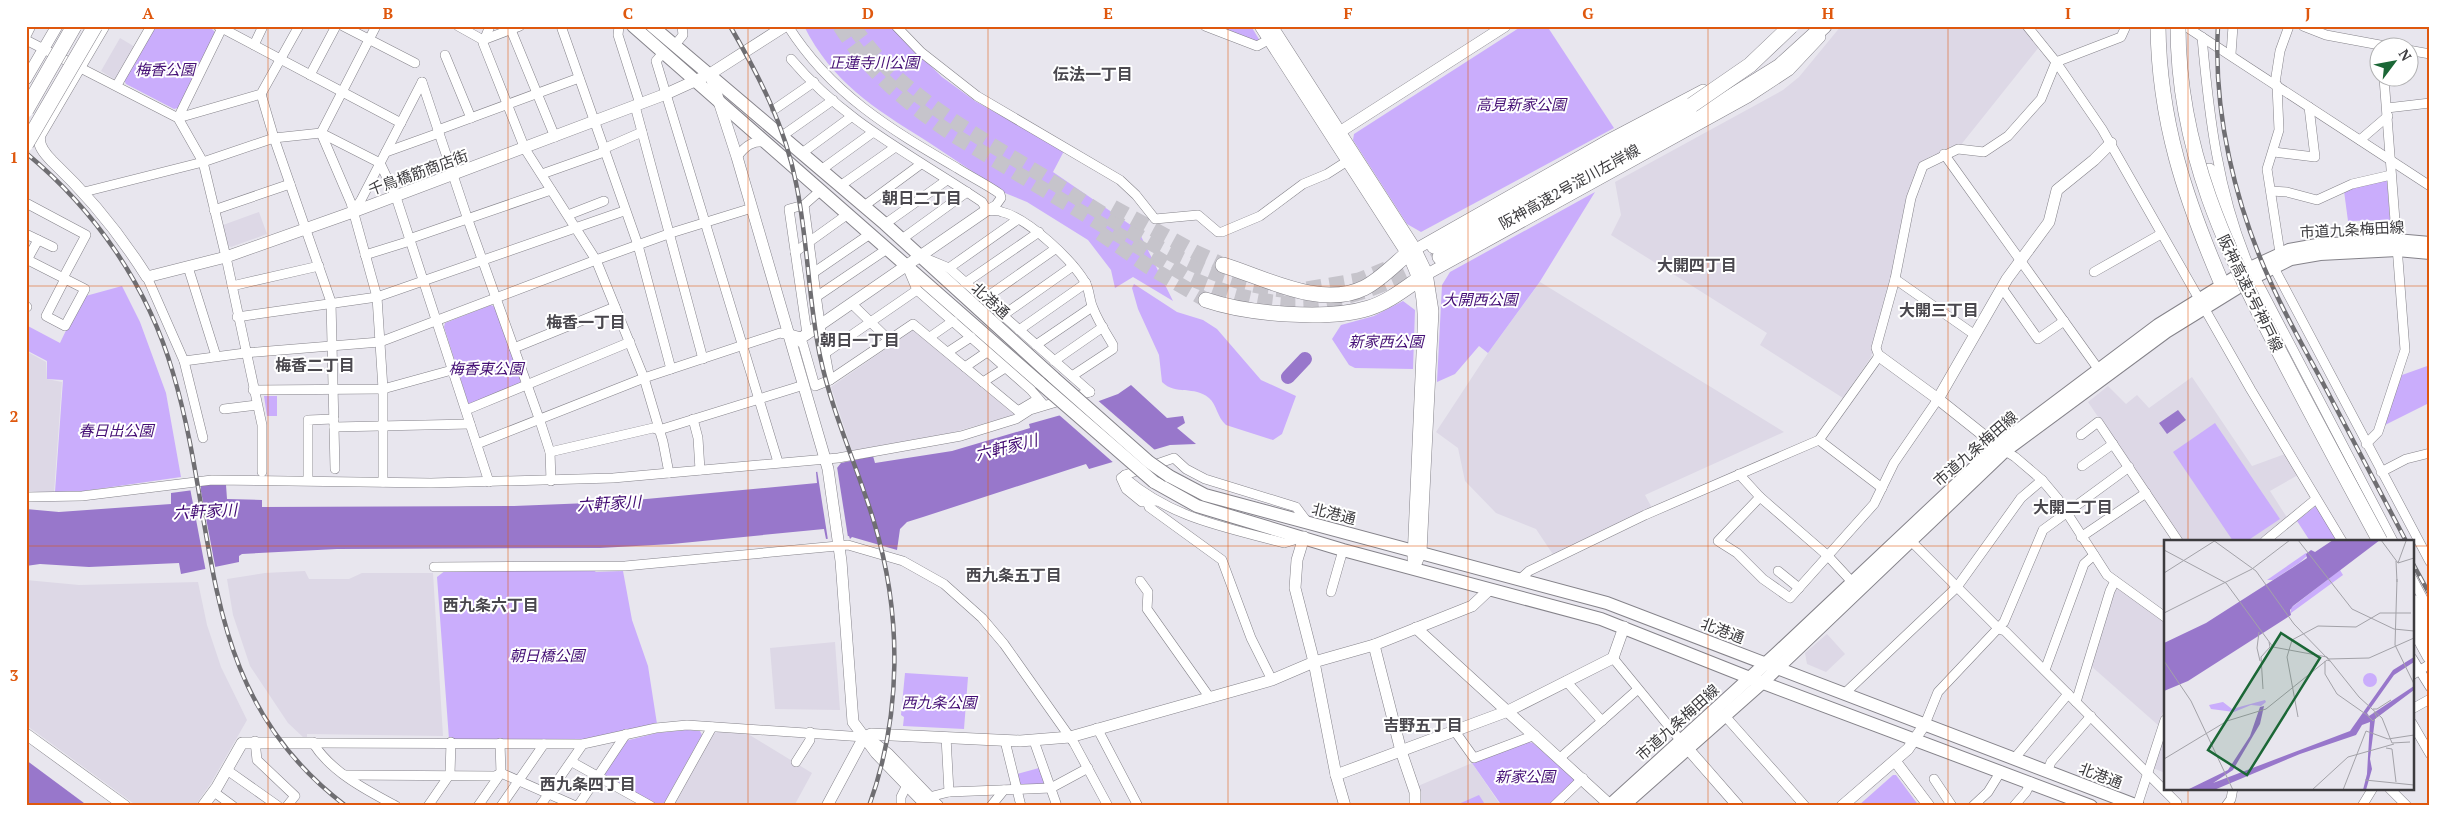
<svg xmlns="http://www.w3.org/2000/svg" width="2456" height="832" font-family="'PT Serif','Noto Sans JP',serif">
  <rect width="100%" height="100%" fill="#e8e6ee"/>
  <g fill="#ddd8e6">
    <path d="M1841,26H2021L2039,47L1960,146L1931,156L1920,163L1908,197L1892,279L1871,357L1843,398L1760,345L1767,333L1611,235L1621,215L1615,182L1783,90L1799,77Z"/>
    <path d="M120,38L135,47L118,77L114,79L101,71Z"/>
    <path d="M259,212L267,234L231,247L228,245L223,225Z"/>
    <path d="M1540,282L1784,432L1645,495L1652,508L1554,556L1536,529L1496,513L1465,481L1458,448L1436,432L1488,353Z"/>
    <path d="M913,330L1018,414L929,439L852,451L831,387Z"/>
    <path d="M26,351L46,362L47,379L62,382L54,493L26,491Z"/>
    <path d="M2192,377L2252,466L2285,454L2298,475L2270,491L2288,519L2261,541H2182L2088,402L2108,386L2126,404L2137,395L2149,408Z"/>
    <path d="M305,571L309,579H349L362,573H433L443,736L307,734V737H303L288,723L250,666L233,615L227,579L265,573Z"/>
    <path d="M26,580L79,585L198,582L207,625L221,667L247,720L211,783L195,806H137L26,725Z"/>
    <path d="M2116,584L2165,619V706L2158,725L2090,665Z"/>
    <path d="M1827,634L1845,654L1826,672L1807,664L1805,653Z"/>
    <path d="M835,642L840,710L775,709L770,648Z"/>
    <path d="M2165,727V773L2153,768Z"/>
    <path d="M717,732L748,734L812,773L794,806H674L712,734Z"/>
    <path d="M1472,763L1501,806H1418V786Z"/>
  </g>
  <g fill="#caadfc">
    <path d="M156,26H209L216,33L178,108L174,109L126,84L124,80Z"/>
    <path d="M804,26H890L942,77L975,101L1064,151L1053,172L1138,230L1173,301L1133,277L1115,288L1111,270L1088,240L1027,202L1005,193C978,175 952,158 925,140C874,108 832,82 804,26Z"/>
    <path d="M1213,26H1251L1260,41L1257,43Z"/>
    <path d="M1522,26H1547L1614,128L1421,232L1407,224L1353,140L1354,134Z"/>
    <path d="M2387,179L2390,220L2348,221L2344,191Z"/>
    <path d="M1595,192L1539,283L1488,353L1479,346L1455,374L1437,382L1442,285L1450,272Z"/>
    <path d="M1134,284L1177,312L1203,320L1217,329L1261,380L1296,396L1282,434L1273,440L1226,425C1217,417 1217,405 1209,398C1194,385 1176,396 1162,382L1159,355L1138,309L1132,288Z"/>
    <path d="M122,286L140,322L166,393L181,477L84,491L55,492L63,380L47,379V361L26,350V325L60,343L82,297Z"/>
    <path d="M1403,301L1415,310L1413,369L1355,368L1349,365L1332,339L1341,325L1374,316Z"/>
    <path d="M491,305L495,307L521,381L519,385L472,404L468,403L444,327L445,323Z"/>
    <path d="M2430,365V393L2427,404L2385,425L2383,424L2402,375Z"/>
    <path d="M264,396H277V416H267Z"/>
    <path d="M2215,423L2280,519L2247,541H2233L2173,452Z"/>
    <path d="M2317,505L2337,540L2336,541H2310L2297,521Z"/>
    <path d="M590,568L596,572L623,571L632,620L648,666L657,724L585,741L449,739L437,577L446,570Z"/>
    <path d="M905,673L968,677L964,729L903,726L904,717L901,715Z"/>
    <path d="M687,730L700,731L702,735L663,805L658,806L604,776L603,773L625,741L657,733Z"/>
    <path d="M1529,742L1533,743L1574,779V783L1549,806H1502L1472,763Z"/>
    <path d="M1039,768L1044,783L1042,787L1019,785L1017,774Z"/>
    <path d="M1893,775H1896L1919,806H1858Z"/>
    <path d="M1479,795L1486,806H1454Z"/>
  </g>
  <g fill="#9877cb">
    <path d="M1131,385L1167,418L1183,416L1185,423L1177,428L1196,444L1170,445L1089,469L1086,464L923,517L907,522L900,529L897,550L852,537L850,539L849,536L826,539L824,529L672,544L600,548L337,549L242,554L239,556V562L181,574L179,563L89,567L40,564L26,566V509L59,512L171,504V493L201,489V485H226L227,499L262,500V507L514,506L614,502L817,483L816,472L837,468L841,463L873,456L875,463L952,451L1030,428L1029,424L1061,415L1118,394Z"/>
    <path d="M2178,410L2186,420L2167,434L2159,423Z"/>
    <path d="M26,760L88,806H26Z"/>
  </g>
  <g fill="#e8e6ee">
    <path d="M1095,398L1156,451L1115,464L1058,414Z"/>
    <path d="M837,467L848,537L828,540L817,470Z"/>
    <path d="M200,486L216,571L206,572L190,488Z"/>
  </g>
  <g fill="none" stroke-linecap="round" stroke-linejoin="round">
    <path stroke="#9877cb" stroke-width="14" d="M1288,377L1305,359"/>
    <g stroke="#c6c4cb" stroke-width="15" stroke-dasharray="15 8" stroke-linecap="butt">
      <path d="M840,26C868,71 908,104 952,134L1190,278C1289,321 1348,306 1440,257"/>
      <path d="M853,26C867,46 882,64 901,81C943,118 994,146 1043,176C1116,221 1196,282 1284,290"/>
      <path d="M1113,207L1195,252L1223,265"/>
      <path d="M1100,233L1149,267L1206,300"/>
      <path d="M1307,289L1359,280L1386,269"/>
    </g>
    <defs>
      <g id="street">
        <path d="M218,26L401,123"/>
        <path d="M343,26L415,63"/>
        <path d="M458,26L483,40"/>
        <path d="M490,26L483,43L525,149L596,260L644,378L663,442L669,473"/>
        <path d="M561,26L638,245L671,369"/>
        <path d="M619,26L618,35L640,104"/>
        <path d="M788,26C831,94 890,129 957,168C971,177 986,184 1000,194L1001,198L996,205L987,210"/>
        <path d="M896,26L921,52L977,96L1120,180L1136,195L1155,219L1198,215L1218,232H1222L1260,216L1303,184L1327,174L1352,158"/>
        <path d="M1205,26L1257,46L1268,40"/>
        <path d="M2027,26L2056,62L2102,129L2251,390L2342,541"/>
        <path d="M2185,26L2430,186"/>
        <path d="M2303,26L2326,35L2396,48"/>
        <path d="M511,30L555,137"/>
        <path d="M26,36L31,26"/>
        <path d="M2202,37C2209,116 2218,194 2250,268"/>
        <path d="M26,40L178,118L203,162L226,257L262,425V472"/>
        <path d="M483,40L520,26"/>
        <path d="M254,45L263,26"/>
        <path d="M675,45L683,35L682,26"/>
        <path d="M2408,50L2430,54"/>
        <path d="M663,53L656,61L666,94L778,462"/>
        <path d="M2231,54L2233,26"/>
        <path d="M445,55L471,118"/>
        <path d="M791,59C845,123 914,156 982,202L987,210C992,211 998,210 1002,212C1028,218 1072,260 1085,282C1090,290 1089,300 1093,308C1098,321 1106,333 1113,345V349L1072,376"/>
        <path d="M2056,62L2121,37L2126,26"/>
        <path d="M310,75L336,26"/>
        <path d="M422,82L468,220L540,421L550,452L551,481"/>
        <path d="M2275,83L2280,51L2289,26"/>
        <path d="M117,85L151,26"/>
        <path d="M2277,85L2279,130L2267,169L2280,253"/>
        <path d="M261,94L274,138L331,302L335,469"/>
        <path d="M635,106L703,359"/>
        <path d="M2387,108L2430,103"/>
        <path d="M775,109L814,82"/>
        <path d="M178,118L261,94L299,26"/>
        <path d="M178,118L223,26"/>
        <path d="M438,130L579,78"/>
        <path d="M321,133L351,203L377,297L383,389V482"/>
        <path d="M321,133L376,26"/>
        <path d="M782,136L833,100"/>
        <path d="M2360,140L2388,116"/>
        <path d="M603,149L642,132"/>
        <path d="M386,152L439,133"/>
        <path d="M2274,152L2315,157L2309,107"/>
        <path d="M802,153L851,117"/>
        <path d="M1944,154L2099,370"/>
        <path d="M737,157C746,145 752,141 766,142"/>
        <path d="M821,170L872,133"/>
        <path d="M542,174L604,152"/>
        <path d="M840,186L894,148"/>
        <path d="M2271,191L2287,192L2317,200L2352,184L2391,175"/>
        <path d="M84,192L203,162L274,138L321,133L380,163L396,197L489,482"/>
        <path d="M26,203L86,235L63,278"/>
        <path d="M804,205L821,331L830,380"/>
        <path d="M864,206L921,164"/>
        <path d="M214,210L290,184"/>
        <path d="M353,212L361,200L422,82"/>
        <path d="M568,215L604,201"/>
        <path d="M885,224L947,180"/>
        <path d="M26,234L53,247"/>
        <path d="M409,239L551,190"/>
        <path d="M902,239L967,192"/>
        <path d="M795,252L848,214"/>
        <path d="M365,255L410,241"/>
        <path d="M925,258L949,268L1090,392"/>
        <path d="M26,259L85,289L65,326L46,316L65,279"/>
        <path d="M27,260L38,240"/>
        <path d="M2272,264L2430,562"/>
        <path d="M188,267L216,356"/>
        <path d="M949,268L1017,220"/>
        <path d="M909,271L917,290L1031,390L1042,403"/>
        <path d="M2094,272L2161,234"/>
        <path d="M813,273L870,234"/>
        <path d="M147,277L184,361L203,438"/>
        <path d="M2255,277L2393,541"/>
        <path d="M1895,279L1975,335"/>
        <path d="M965,283L1039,232"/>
        <path d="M232,286L319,266"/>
        <path d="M2002,288L2038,339L2064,321"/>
        <path d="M816,297L887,249"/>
        <path d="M984,299L1055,249"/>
        <path d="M852,304L889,340"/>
        <path d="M26,306L27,307"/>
        <path d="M1002,316L1073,266"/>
        <path d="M237,317L377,297L624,211"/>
        <path d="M1019,330L1086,283"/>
        <path d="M807,334L789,209L804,205L821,190"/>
        <path d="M930,337L953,321"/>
        <path d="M1036,345L1092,307"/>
        <path d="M514,348L615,307"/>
        <path d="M948,352L971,337"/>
        <path d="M824,354L917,290"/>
        <path d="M184,361L245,353L380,342L596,260L671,233L752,208"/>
        <path d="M1054,361L1103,327"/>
        <path d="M965,367L987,352"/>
        <path d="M983,382L1005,368"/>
        <path d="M253,390L383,389L452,370"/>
        <path d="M224,409L257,405"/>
        <path d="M466,410L630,342"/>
        <path d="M693,419L698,438L700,470"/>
        <path d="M334,427L470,424"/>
        <path d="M2081,435L2098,422L2178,541"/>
        <path d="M1819,440L1882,488"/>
        <path d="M477,444L644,378L780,333L790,335L803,344L815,386L830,380L913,324L1018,411L1038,399"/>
        <path d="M2366,444L2378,432L2405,350L2384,78"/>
        <path d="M2002,449L2015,457L2042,480L2058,499L2107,575L2165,617"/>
        <path d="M550,452L653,428L659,430L804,385"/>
        <path d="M2082,466L2113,444"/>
        <path d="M2381,472L2406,459L2430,453"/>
        <path d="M1739,474L1760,497L1828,556L1853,583"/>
        <path d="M1125,475V478C1173,519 1226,527 1284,543L1301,538"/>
        <path d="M308,480V420L334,419"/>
        <path d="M1145,494L1149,507L1222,560L1251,638L1272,680"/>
        <path d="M26,497L82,496L212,480L431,483L613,478L838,458L961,436L1016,419L1030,410L1090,392"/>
        <path d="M1760,497L1718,541L1737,553L1763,579L1790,598L1874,504L1894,463L1938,399"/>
        <path d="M1157,501L1142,502L1126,489L1121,478L1125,475L1174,458L1186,469L1205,479L1296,507L1308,523"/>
        <path d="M2081,537L2146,493"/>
        <path d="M1908,538L1999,629L2005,631L2177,803L2176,806"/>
        <path d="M2265,541L2316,499"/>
        <path d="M434,567L625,566L848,545L903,561L944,584L982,618L1004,644L1074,743L1108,806"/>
        <path d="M1778,571L1799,588"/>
        <path d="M2412,578L2430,612"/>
        <path d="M1519,580L1529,571L1645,515L1819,440L1879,356L1876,348L1895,279L1911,198L1923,166L1958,149L1984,152L2008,136L2041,99L2056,62"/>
        <path d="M1140,581L1148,592L1147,609L1210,698"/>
        <path d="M1331,592L1343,550"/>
        <path d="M1613,658L1681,741"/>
        <path d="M2412,658L2430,687"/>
        <path d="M2045,670L2084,564L2094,555"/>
        <path d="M2412,675L2430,664"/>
        <path d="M1566,681L1602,721"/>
        <path d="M1844,694L1957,587L2021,498L2042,480"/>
        <path d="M2076,702L2110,591L2115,581"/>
        <path d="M2412,709L2430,699"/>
        <path d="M1725,716L1805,806"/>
        <path d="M2412,723L2430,754"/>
        <path d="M1925,724L1938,692L2004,622L2043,530L2129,467"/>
        <path d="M1097,728L1138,806"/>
        <path d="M1454,730L1474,758L1535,735"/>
        <path d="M946,737L949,792"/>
        <path d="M255,741L257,760L295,796L287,806"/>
        <path d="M1005,741L1021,806"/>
        <path d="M1034,741L1057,806"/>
        <path d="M313,743L583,744L656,728L687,725L864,737"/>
        <path d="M313,743C331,772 366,790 396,806"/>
        <path d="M1560,758L1637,690"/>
        <path d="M2014,759L2068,694"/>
        <path d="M572,762L651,806"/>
        <path d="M796,762L810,740V732"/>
        <path d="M227,770L278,806"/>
        <path d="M2047,772L2051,762L2091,716"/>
        <path d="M345,775L495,776L501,773L576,806"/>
        <path d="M1934,779L1952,806"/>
        <path d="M2389,788L2407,806"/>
        <path d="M214,792L233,806"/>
        <path d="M929,797L949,792L1051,788L1088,768"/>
        <path d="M428,806L450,774L451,742"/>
        <path d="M478,806L501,773L500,743"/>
        <path d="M501,806L544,744"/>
        <path d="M540,806L583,744"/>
        <path d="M578,806L626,734"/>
        <path d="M668,806L712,727"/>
        <path d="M901,806V797L907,785"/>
        <path d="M991,806L1004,790"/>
        <path d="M1554,806L1583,778"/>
        <path d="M1973,806L1988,792L2001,771"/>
        <path d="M2014,806L2026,792L2031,782"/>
        <path d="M2137,806L2165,720"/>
        <path d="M2226,806L2231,799L2233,788"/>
        <path d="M2362,806L2373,788"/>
      </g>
      <g id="secondary">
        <path d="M104,26L40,135C37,145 45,154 52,161C89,196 120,234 147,277L226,257L353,212L666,94L710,74L785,26"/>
        <path d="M1260,26L1407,254C1421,279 1424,302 1423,331L1413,559"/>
        <path d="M1272,26L1415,248L1427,273L1433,311L1421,552L1414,568"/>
        <path d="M710,74L737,157L828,469L841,561L853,722L876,753L927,806"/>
        <path d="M26,79L57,26"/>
        <path d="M1335,135L1505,26"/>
        <path d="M1409,253L1610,139L1703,90"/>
        <path d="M1422,277L1748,97L1789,70L1820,37"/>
        <path d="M790,335L801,338L807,334L987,210"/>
        <path d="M1879,356L1938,399L1997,446"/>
        <path d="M1938,399L2007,279L2049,222L2057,190L2094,160L2111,143"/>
        <path d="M1304,537L1297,560L1295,588L1314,662L1336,775L1345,806"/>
        <path d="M1416,628L1610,805"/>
        <path d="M1374,645L1401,751L1415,792V806"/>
        <path d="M26,734L125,806"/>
        <path d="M1682,742L1738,806"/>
        <path d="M874,743L888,754L938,806"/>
        <path d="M1895,761L1929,806"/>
        <path d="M1336,775L1508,711L1613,658L1624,627"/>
        <path d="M203,806L217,787L242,743H313"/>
        <path d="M827,806L864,737L871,734L1020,741L1070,737L1272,680L1314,662L1374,645L1472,606L1489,590"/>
        <path d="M1842,806L1908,749L1925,724"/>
      </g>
      <g id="primary">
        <path d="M633,26L1040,383"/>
        <path d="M652,26L885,224L1054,378"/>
        <path d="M1169,476L1205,495L1607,603L2138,806"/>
        <path d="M1154,482L1197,506L1343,550L1601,619L1750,678L2091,806"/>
        <path d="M1609,806L1776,654L1997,446L2158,325L2250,268L2289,250L2317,245L2396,240L2430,243"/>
        <path d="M1623,806L1763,682L2005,451L2166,332L2255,277L2291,259L2320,254L2397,250L2430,253"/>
      </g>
      <g id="highway">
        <path d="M2158,26C2159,121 2185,198 2222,284"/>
        <path d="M2209,171L2230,233"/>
        <path d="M1434,246L1692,105"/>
        <path d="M1440,257L1727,99L1780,66L1824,26"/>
        <path d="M1223,265C1265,278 1321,309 1364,288C1380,280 1393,266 1407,254"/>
        <path d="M1206,300C1247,314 1327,321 1369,308C1388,302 1403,290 1419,279"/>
        <path d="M2412,602L2428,632"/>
        <path d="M2412,623L2430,656"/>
      </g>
    </defs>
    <use href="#street" stroke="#85838a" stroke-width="10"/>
    <use href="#secondary" stroke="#85838a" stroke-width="12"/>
    <use href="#primary" stroke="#85838a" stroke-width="14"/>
    <use href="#highway" stroke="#85838a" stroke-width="16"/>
    <use href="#street" stroke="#fff" stroke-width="9"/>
    <use href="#secondary" stroke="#fff" stroke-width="11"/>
    <use href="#primary" stroke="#fff" stroke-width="12"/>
    <use href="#highway" stroke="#fff" stroke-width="15"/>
    <defs>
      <g id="rail">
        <path d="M730,26C759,76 785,126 796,183C808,240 808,299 820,356C832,413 857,466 874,522C902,614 902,715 869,806"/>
        <path d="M2218,26C2213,113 2235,204 2271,283C2287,319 2307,353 2325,387C2352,438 2379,490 2406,541"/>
        <path d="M26,153C95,210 148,286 173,373C221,534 194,691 346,806"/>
        <path d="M2412,562L2430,595"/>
      </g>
    </defs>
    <use href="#rail" stroke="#6f6e72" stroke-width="4.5"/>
    <use href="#rail" stroke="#fff" stroke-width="2.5" stroke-dasharray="8" stroke-linecap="butt"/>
    <defs>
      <g id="primary-bridge">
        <path d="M1054,378L1149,462L1169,476"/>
        <path d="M1040,383L1154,482"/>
      </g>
      <g id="highway-bridge">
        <path d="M2178,26C2178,151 2226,249 2282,357C2314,419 2347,480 2380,541"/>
        <path d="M1692,105L1750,65L1791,26"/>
        <path d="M26,110L74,26"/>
        <path d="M26,144L95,26"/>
      </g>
    </defs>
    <use href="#primary-bridge" stroke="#85838a" stroke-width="14" stroke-linecap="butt"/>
    <use href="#highway-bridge" stroke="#85838a" stroke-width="16" stroke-linecap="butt"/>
    <use href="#primary-bridge" stroke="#fff" stroke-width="12"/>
    <use href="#highway-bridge" stroke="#fff" stroke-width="15"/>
  </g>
  <path fill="none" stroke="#df580e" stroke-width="1" stroke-opacity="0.55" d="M268,26V806M508,26V806M748,26V806M988,26V806M1228,26V806M1468,26V806M1708,26V806M1948,26V806M2188,26V541M26,286H2430M26,546H2165M2412,546H2430M2188,788V806"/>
  <g text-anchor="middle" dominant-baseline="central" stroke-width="4" stroke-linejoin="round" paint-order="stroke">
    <g font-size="15" font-style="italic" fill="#440e75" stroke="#fff">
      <text x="874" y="62">正蓮寺川公園</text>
      <text x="165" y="69">梅香公園</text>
      <text x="1521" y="104">高見新家公園</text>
      <text x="1480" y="299">大開西公園</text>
      <text x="1386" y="341">新家西公園</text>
      <text x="486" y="368">梅香東公園</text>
      <text x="116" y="430">春日出公園</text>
      <text x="547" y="655">朝日橋公園</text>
      <text x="939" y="702">西九条公園</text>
      <text x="1525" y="776">新家公園</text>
    </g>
    <g font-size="15" fill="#3c3b3e" stroke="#fff">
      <text transform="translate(418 172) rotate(-20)">千鳥橋筋商店街</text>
      <text transform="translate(1569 186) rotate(-29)">阪神高速2号淀川左岸線</text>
      <text transform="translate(2352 229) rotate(-3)">市道九条梅田線</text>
      <text transform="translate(2251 293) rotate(64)">阪神高速3号神戸線</text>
      <text transform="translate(991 300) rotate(42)">北港通</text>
      <text transform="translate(1975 448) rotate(-41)">市道九条梅田線</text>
      <text transform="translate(1334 513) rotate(14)">北港通</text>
      <text transform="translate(1723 630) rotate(21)">北港通</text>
      <text transform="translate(1677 722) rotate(-42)">市道九条梅田線</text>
      <text transform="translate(2101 775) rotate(21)">北港通</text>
    </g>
    <g font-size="16" font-weight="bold" fill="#4a484e" stroke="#fff">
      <text x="1093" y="74">伝法一丁目</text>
      <text x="922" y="198">朝日二丁目</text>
      <text x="1697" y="265">大開四丁目</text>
      <text x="1939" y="310">大開三丁目</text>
      <text x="586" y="322">梅香一丁目</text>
      <text x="860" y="340">朝日一丁目</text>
      <text x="315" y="365">梅香二丁目</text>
      <text x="2073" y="507">大開二丁目</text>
      <text x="1014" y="575">西九条五丁目</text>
      <text x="491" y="605">西九条六丁目</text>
      <text x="1423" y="725">吉野五丁目</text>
      <text x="588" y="784">西九条四丁目</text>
    </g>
    <g font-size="16" font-style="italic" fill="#420b73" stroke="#fff">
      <text transform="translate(1006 447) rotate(-14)">六軒家川</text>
      <text transform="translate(609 503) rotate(-3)">六軒家川</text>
      <text transform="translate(205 511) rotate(-3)">六軒家川</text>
    </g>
  </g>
  <g transform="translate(2164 540)">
    <rect width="250" height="250" fill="#e8e6ee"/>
    <path d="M142,13L143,16L135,23L109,40H103ZM176,30L179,35L127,73V68ZM199 140a7 7 0 1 1 14 0a7 7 0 1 1-14 0ZM101,160L102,162L97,166L87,165L70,172L47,169L45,165L59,162L68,169Z" fill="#caadfc"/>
    <path d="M169,0H216L129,66L126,70L127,75L24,141L0,151V103L42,83L128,28L143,18L142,14L147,10L151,12ZM250,117V122L230,135L203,173L205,176L250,146V150L211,179L206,219L208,229L202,250H199L203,234L206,182L198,185L192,195L136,214L50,250H23L64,230L86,196L96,167L100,166L96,184L76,218L69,230L49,243L186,191L229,130Z" fill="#9877cb"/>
    <path fill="none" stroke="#a3a2a8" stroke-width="1" d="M49,0L92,31L130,84L164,119L205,118L250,98M134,0L188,69L230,89L250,91M217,0L234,23L250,18M0,10L62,43L109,107L163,117L195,157L218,178L228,203L246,202M232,21L233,42M234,23L242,1M0,33L52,0M233,39L231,105L250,144M0,73L88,29L126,0M95,92L93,108L96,121M0,121L27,161L69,250M161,121V134L173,154L203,175M99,149L97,117L106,107L105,102M209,169H213L227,160M203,175L209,181L213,177L210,172M134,177L123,117L128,100L154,86L192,87L216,73H247M222,208L228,209L232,242M0,219L63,181L102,169L163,120L166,121M201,240L250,245M148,250L184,217L230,204M179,250L202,191L224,199L250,195"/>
    <path fill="#1b6736" fill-opacity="0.15" stroke="#1b6736" stroke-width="2.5" d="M117,93L156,118L83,235L44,210Z"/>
    <rect width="250" height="250" fill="none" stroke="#3c3b3e" stroke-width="2.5"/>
  </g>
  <rect width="2456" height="832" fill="none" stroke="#ffffff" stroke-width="55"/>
  <g transform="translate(2394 62) rotate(58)"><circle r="24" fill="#ffffff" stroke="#b1b1b2"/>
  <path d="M0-4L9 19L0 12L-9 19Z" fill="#1b6736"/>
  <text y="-8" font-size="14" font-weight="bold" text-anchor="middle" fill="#3c3b3e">N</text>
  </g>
  <rect x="28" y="28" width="2400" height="776" fill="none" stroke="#df580e" stroke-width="2"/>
  <g font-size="16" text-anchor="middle" font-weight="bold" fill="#df580e">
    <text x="148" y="19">A</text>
    <text x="388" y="19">B</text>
    <text x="628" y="19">C</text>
    <text x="868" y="19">D</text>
    <text x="1108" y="19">E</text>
    <text x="1348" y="19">F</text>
    <text x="1588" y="19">G</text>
    <text x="1828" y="19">H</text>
    <text x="2068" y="19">I</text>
    <text x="2308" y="19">J</text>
    <text x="14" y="163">1</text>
    <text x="14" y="422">2</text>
    <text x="14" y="681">3</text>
  </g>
</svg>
